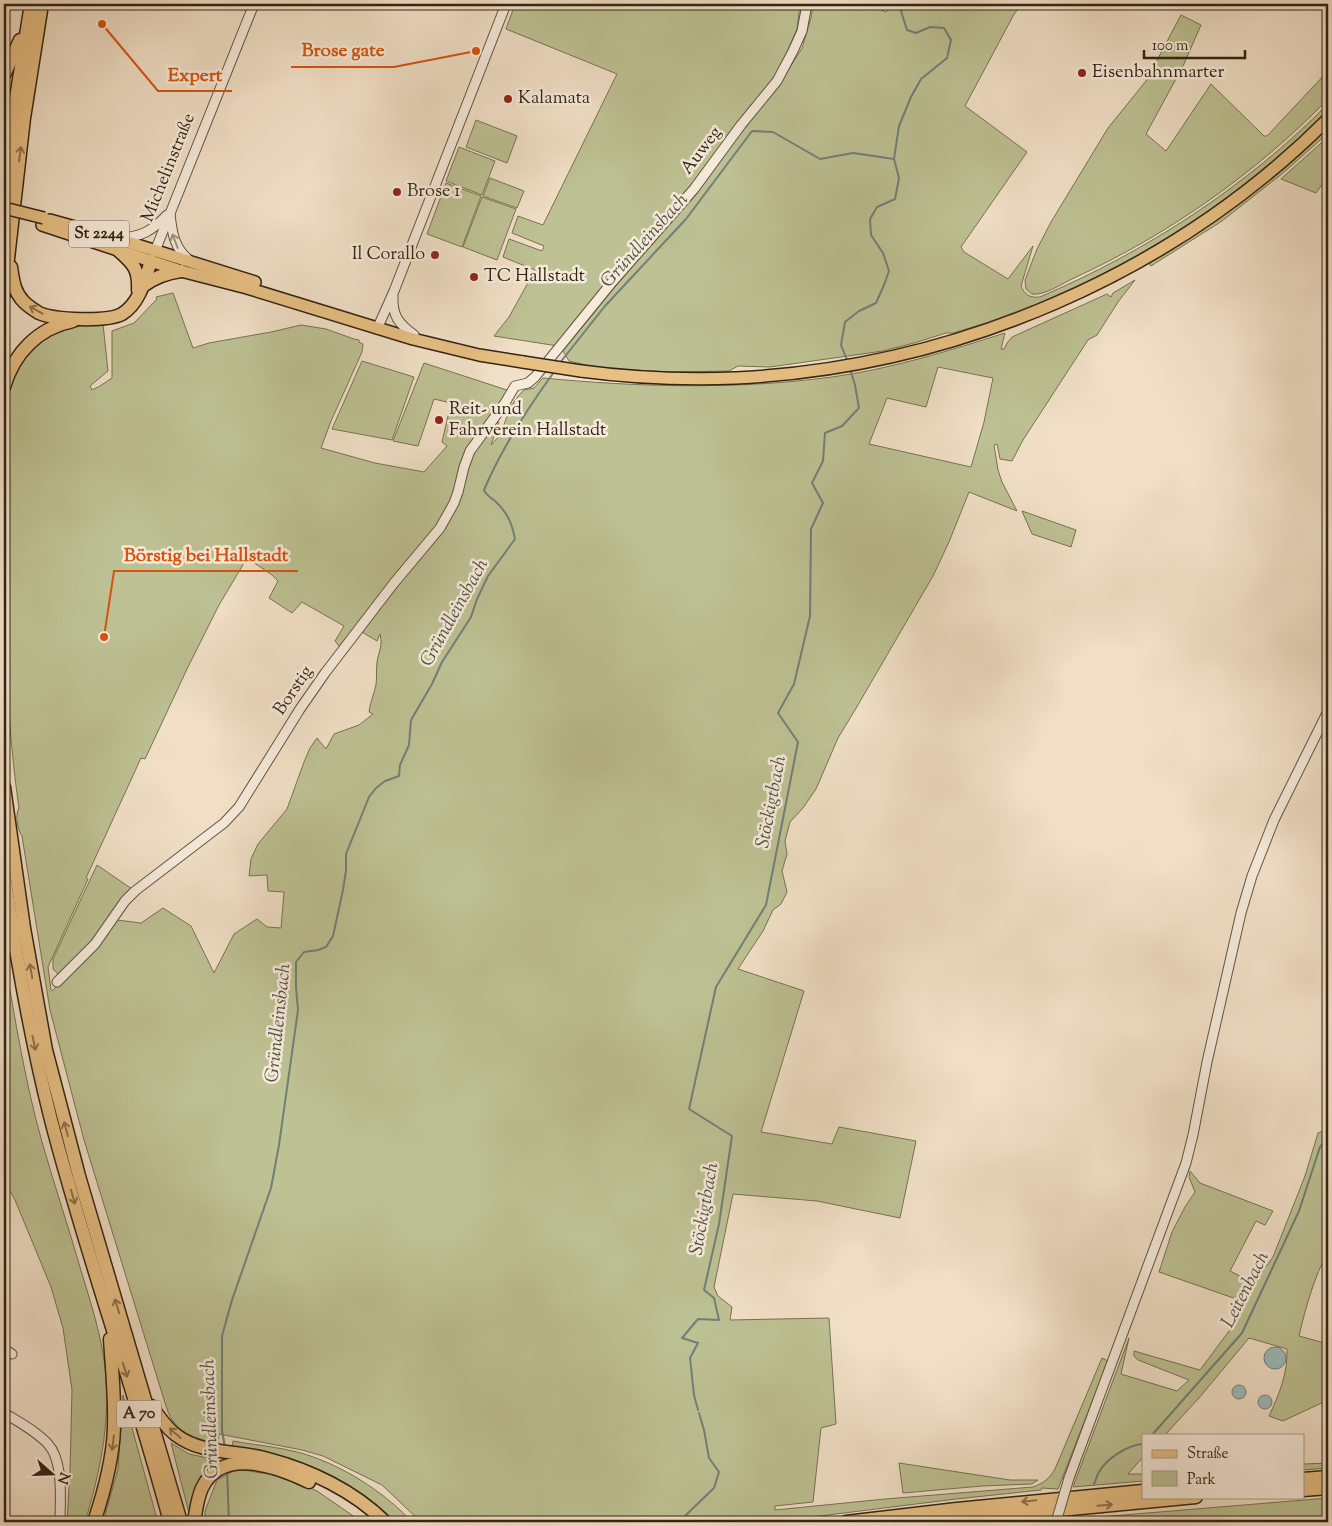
<svg xmlns="http://www.w3.org/2000/svg" width="1332" height="1526" font-family="'Sorts Mill Goudy',serif">
  <rect width="100%" height="100%" fill="#f1e0c7"/>
  <filter id="stains"><feTurbulence type="fractalNoise" baseFrequency=".004" numOctaves="4"/><feColorMatrix values="0 0 0 0 .2 0 0 0 0 .09 0 0 0 0 .02 0 0 0 .5 -.17"/></filter>
  <radialGradient id="worn" r=".72"><stop offset=".6" stop-color="#630" stop-opacity="0"/><stop offset="1" stop-color="#630" stop-opacity=".3"/></radialGradient>
  <g fill="#bdc193" stroke="#787253" fill-rule="evenodd">
    <path d="M515,4H800L797,29L775,79L738,124L679,201L558,346L494,336L509,317L535,270L503,257L509,239L542,251L544,246L512,233L518,216L543,225L617,74L506,29Z"/>
    <path d="M813,4H867L886,12L894,4H1021L1013,16L965,106L1027,152L961,247L964,252L1008,279L1033,246L1021,286C1025,295 1030,298 1040,297C1147,251 1246,187 1328,104V112L1307,132L1247,184L1196,221L1141,254L1091,280L1037,304L986,323L953,333H946L914,343L883,351L770,367L738,366L729,371L669,372L599,368L569,361L563,351L615,287L695,196L744,127L784,77L802,48L811,18Z"/>
    <path d="M1181,15L1201,25L1183,66L1146,134L1166,151L1211,84L1264,136H1267L1328,71V99C1256,173 1168,235 1074,278C1063,283 1044,296 1032,294L1026,289L1025,280L1037,249L1051,222L1108,128L1146,81Z"/>
    <path d="M476,120L517,136L507,163L466,147Z"/>
    <path d="M1328,126V133L1283,173L1222,221L1151,266L1148,262C1214,225 1274,178 1328,126Z"/>
    <path d="M1328,137V176L1316,193L1281,179Z"/>
    <path d="M459,147L495,161L482,195L446,181Z"/>
    <path d="M490,178L524,191L517,208L483,196Z"/>
    <path d="M446,183L481,196L462,247L427,234Z"/>
    <path d="M482,197L516,209L497,260L463,247Z"/>
    <path d="M1135,280L1118,302L1097,335L1088,340L1023,440L1012,461L1000,459L997,444L994,445L998,470L1002,482L1017,511L969,492L949,542L933,576L855,710L838,738L816,789L803,808L790,822L785,841L787,854L782,871L787,892L781,904L773,910L763,931L738,969L804,991L761,1132L832,1144L839,1127L916,1141L900,1218L817,1201L733,1194L714,1287L718,1296L732,1307L730,1320L829,1318L836,1424L821,1428L813,1502L775,1506V1510L885,1499L1033,1487C1044,1483 1049,1479 1055,1469L1102,1358L1108,1361L1058,1489L1042,1488L1041,1490L956,1499L772,1522H421L382,1485L323,1456L302,1450L219,1434L218,1444C202,1440 183,1436 173,1421C169,1416 167,1409 165,1403L84,1140L50,1010L22,836C17,829 15,815 19,808C2,690 4,572 4,453L5,452C6,437 4,421 6,405C11,362 37,334 79,326C87,324 95,325 103,324L108,371L90,386L92,390L100,386L112,378V331L134,323L157,299L156,297L173,293L193,348L209,343L271,332L301,325L326,329L354,339L359,340V342L363,344L362,352L331,421L321,448L375,463L424,472L447,446L442,442L451,403L434,399L418,446L393,441L424,363L510,391L474,443C463,449 460,465 458,477L467,468L476,449L494,424L499,422L491,445L500,435L511,406L519,395L524,390L534,388L543,378C638,387 736,390 832,377C891,369 948,351 1005,333L1001,349H1004L1007,343L1012,337L1107,294L1111,297L1113,293ZM938,367L993,378L984,422L971,467L869,444L887,398L926,407ZM247,558L272,575L278,581L269,598L292,613L302,602L344,626L335,641L340,647L362,632L377,641L380,634C383,646 379,650 377,662C376,669 377,677 376,685C374,694 370,703 369,712L373,714L359,725L334,734L326,749L317,738L310,748L304,762L287,809L258,844L251,859L249,876L267,875L268,891L284,892L281,928L267,927L257,919L234,934L214,973L191,926L163,908L141,923L117,920L92,953L52,991L51,990L48,967L88,879L86,878L141,758L145,759L187,669L219,605Z"/>
    <path d="M362,361L414,377L392,440L332,429Z"/>
    <path d="M1022,511L1076,530L1071,547L1032,534Z"/>
    <path d="M97,865L132,889L104,931L65,972L58,974L53,969V959Z"/>
    <path d="M4,956C15,1018 25,1082 42,1142C55,1187 70,1232 83,1277C93,1310 103,1342 106,1376C110,1426 99,1476 85,1522H67L70,1471L72,1390L63,1328L51,1287L15,1200L4,1180Z"/>
    <path d="M1328,1129V1251C1314,1278 1306,1306 1299,1336L1328,1344V1400L1283,1421L1269,1416C1279,1395 1288,1373 1287,1349L1249,1338L1199,1398L1165,1435H1143V1457L1128,1474H1143V1481L1073,1487L1129,1338L1121,1374L1177,1391L1189,1380L1138,1360L1134,1356V1351L1200,1370L1235,1323L1245,1302L1159,1272L1172,1232L1185,1207L1195,1192L1189,1177L1190,1171L1200,1183L1273,1211L1265,1225L1256,1221L1230,1271L1254,1283L1273,1257L1305,1176L1318,1133Z"/>
    <path d="M123,1395L157,1519L103,1522L118,1469Z"/>
    <path d="M233,1441C261,1446 291,1448 316,1458C351,1471 387,1495 412,1522H396C365,1492 326,1469 285,1457C268,1452 249,1449 232,1446Z"/>
    <path d="M171,1443L189,1454L217,1460C195,1480 195,1485 189,1513Z"/>
    <path d="M899,1463L1010,1480H1038L1032,1484L982,1486L903,1493Z"/>
    <path d="M1328,1463V1468L1303,1470V1464Z"/>
    <path d="M237,1469L280,1476L317,1491L362,1522H205V1511L217,1480Z"/>
    <path d="M1328,1498V1516L1250,1522H1070L1075,1519Z"/>
  </g>
  <g fill="#9cbcbb" stroke="#727f78">
    <circle cx="1275" cy="1358" r="11"/>
    <circle cx="1239" cy="1392" r="7"/>
    <circle cx="1265" cy="1402" r="7"/>
  </g>
  <g fill="none" stroke-linecap="round" stroke-linejoin="round">
    <g stroke="#727f78" stroke-width="2">
      <path d="M847,360L841,345L845,322L859,311L876,303L884,285L889,271L883,253L871,235L870,219L877,207L895,199L899,178L894,159L899,126L911,97L921,79L947,58L951,40L944,28L930,27L916,33L907,30L901,11L909,4"/>
      <path d="M559,364L605,306L686,219L752,131L773,132L820,159L853,153L894,159"/>
      <path d="M698,1410L694,1395L690,1358L698,1343L682,1338L698,1319L719,1320L714,1298L704,1290L719,1224L732,1136L689,1109L716,987L766,905L798,742L778,713L794,684L810,616L811,529L823,503L812,483L823,461L825,433L842,426L859,408L855,385L850,369"/>
      <path d="M1152,1435L1242,1333L1299,1211L1320,1147L1328,1136"/>
      <path d="M225,1448L222,1430V1336L232,1300L271,1188L279,1145L298,1010L296,987V962L304,952L318,950L326,947L333,936L343,890L346,870V854L369,797L376,788L385,781L399,776L400,765L409,745L411,720L432,684L442,662L471,617L477,599L488,576L515,539C512,523 507,512 495,501C490,497 486,495 484,490C502,448 527,409 554,372"/>
      <path d="M227,1470L229,1522"/>
      <path d="M1094,1484C1096,1480 1097,1475 1099,1472C1107,1458 1128,1445 1143,1444"/>
      <path d="M686,1522V1515L714,1488L719,1472L709,1458L704,1430L699,1413"/>
      <path d="M1083,1522V1518"/>
    </g>
    <defs>
      <g id="minor">
        <path d="M170,214C172,232 174,248 189,260"/>
        <path d="M120,238C141,237 152,231 167,215"/>
        <path d="M155,251L254,4"/>
        <path d="M393,296C392,316 399,324 414,335"/>
        <path d="M377,329L394,291L506,4"/>
        <path d="M57,982L95,944L125,901L135,891L224,823L239,807L300,709L325,673L394,583L440,528L454,503L458,492L464,467L470,451L505,403L515,386L528,383L535,377L613,281L694,189L741,125L777,81L793,51L802,31L807,4"/>
        <path d="M4,1349L12,1354"/>
        <path d="M4,1413C19,1422 36,1431 48,1444C64,1462 60,1499 60,1522"/>
        <path d="M1069,1478L1186,1163L1193,1135L1207,1062L1241,913L1252,876L1274,820L1328,711"/>
      </g>
      <g id="major">
        <path d="M50,220L118,239L255,282"/>
        <path d="M42,225L181,271L247,288L413,339L479,355L523,362"/>
        <path d="M581,371C633,378 684,380 736,378C956,367 1172,275 1328,119"/>
      </g>
      <g id="highway">
        <path d="M4,75L20,40"/>
        <path d="M4,195L13,117L31,4"/>
        <path d="M119,251C134,264 139,270 138,290"/>
        <path d="M11,267C13,280 14,292 24,302C28,306 34,310 39,313C55,320 107,322 122,314C140,303 145,279 151,261"/>
        <path d="M143,286C155,277 166,273 181,271"/>
        <path d="M4,294L24,118L42,4"/>
        <path d="M4,387C14,353 38,328 73,321"/>
        <path d="M4,787L24,928L46,1050L79,1176L181,1522"/>
        <path d="M4,874C16,955 30,1036 50,1116C85,1253 134,1386 170,1522"/>
        <path d="M151,1406C159,1416 166,1428 176,1435C202,1455 238,1450 268,1459C310,1470 354,1491 385,1522"/>
        <path d="M1303,1479L1328,1477"/>
        <path d="M1303,1490L1328,1488"/>
        <path d="M94,1522C104,1492 113,1460 114,1428C115,1398 112,1369 110,1339"/>
        <path d="M194,1522C196,1511 197,1499 202,1488C222,1446 278,1467 309,1482"/>
        <path d="M846,1522L957,1509L1143,1491"/>
        <path d="M935,1522L1196,1497"/>
      </g>
    </defs>
    <use href="#minor" stroke="#625340" stroke-width="11"/>
    <use href="#major" stroke="#332413" stroke-width="14"/>
    <use href="#highway" stroke="#332413" stroke-width="15"/>
    <use href="#minor" stroke="#f6ebdb" stroke-width="9"/>
    <use href="#major" stroke="#e8c084" stroke-width="11"/>
    <use href="#highway" stroke="#e8c084" stroke-width="12"/>
    <defs>
      <path id="minor-bridge" d="M1056,1522L1069,1478"/>
      <g id="major-bridge">
        <path d="M4,208L44,218"/>
        <path d="M523,362L581,371"/>
      </g>
    </defs>
    <use href="#minor-bridge" stroke="#625340" stroke-width="11" stroke-linecap="butt"/>
    <use href="#major-bridge" stroke="#332413" stroke-width="14" stroke-linecap="butt"/>
    <use href="#minor-bridge" stroke="#f6ebdb" stroke-width="9"/>
    <use href="#major-bridge" stroke="#e8c084" stroke-width="11"/>
  </g>
  <defs><path id="oneway-shaft" d="M-6 0H5M1.5-3L5.5 0L1.5 3" fill="none" stroke-width="1.6" stroke-linecap="round" stroke-linejoin="round" transform="scale(1.25)"/></defs>
  <g stroke="#8e724c">
    <use href="#oneway-shaft" transform="translate(20 154) rotate(-83)"/>
    <use href="#oneway-shaft" transform="translate(36 310) rotate(-151)"/>
    <use href="#oneway-shaft" transform="translate(31 971) rotate(-100)"/>
    <use href="#oneway-shaft" transform="translate(34 1043) rotate(78)"/>
    <use href="#oneway-shaft" transform="translate(66 1129) rotate(-105)"/>
    <use href="#oneway-shaft" transform="translate(73 1197) rotate(74)"/>
    <use href="#oneway-shaft" transform="translate(117 1306) rotate(-107)"/>
    <use href="#oneway-shaft" transform="translate(125 1370) rotate(73)"/>
    <use href="#oneway-shaft" transform="translate(175 1433) rotate(-139)"/>
    <use href="#oneway-shaft" transform="translate(113 1443) rotate(97)"/>
    <use href="#oneway-shaft" transform="translate(1029 1501) rotate(174)"/>
    <use href="#oneway-shaft" transform="translate(1105 1505) rotate(-5)"/>
  </g>
  <use stroke="#9e9181" href="#oneway-shaft" transform="translate(175 241) rotate(-111)"/>
  <g fill="#8f2418" stroke="#f6ebdb" stroke-width="2">
    <circle cx="1082" cy="73" r="5"/>
    <circle cx="508" cy="99" r="5"/>
    <circle cx="397" cy="192" r="5"/>
    <circle cx="435" cy="255" r="5"/>
    <circle cx="474" cy="277" r="5"/>
    <circle cx="439" cy="420" r="5"/>
  </g>
  <g text-anchor="middle" dominant-baseline="central" stroke-width="5" stroke-linejoin="round" paint-order="stroke">
    <g fill="#f6ebdb" stroke="#6e604f" stroke-width="1">
      <rect x="69" y="220.5" width="60" height="27" rx="4"/>
      <rect x="116.5" y="1400.5" width="45" height="27" rx="4"/>
    </g>
    <g font-size="16" font-weight="bold" fill="#332413">
      <text x="99" y="234">St 2244</text>
      <text x="139" y="1414">A 70</text>
    </g>
    <g font-size="18" fill="#332413" stroke="#f6ebdb" text-anchor="start">
      <text x="1092" y="73">Eisenbahnmarter</text>
      <text x="518" y="99">Kalamata</text>
      <text x="407" y="192">Brose 1</text>
      <text x="425" y="255" text-anchor="end">Il Corallo</text>
      <text x="484" y="277">TC Hallstadt</text>
      <text x="449" y="410">Reit- und<tspan x="449" dy="21">Fahrverein Hallstadt</tspan></text>
    </g>
    <g font-size="18" fill="#332413" stroke="#f6ebdb">
      <text transform="translate(702 151) rotate(-53)">Auweg</text>
      <text transform="translate(169 168) rotate(-68)">Michelinstraße</text>
      <text transform="translate(294 691) rotate(-56)">Borstig</text>
    </g>
    <g font-size="19" font-style="italic" fill="#525245" stroke="#f6ebdb">
      <text transform="translate(645 241) rotate(-48)">Gründleinsbach</text>
      <text transform="translate(455 613) rotate(-61)">Gründleinsbach</text>
      <text transform="translate(772 802) rotate(-79)">Stöckigtbach</text>
      <text transform="translate(279 1023) rotate(-84)">Gründleinsbach</text>
      <text transform="translate(705 1209) rotate(-80)">Stöckigtbach</text>
      <text transform="translate(1246 1290) rotate(-63)">Leitenbach</text>
      <text transform="translate(211 1419) rotate(-92)">Gründleinsbach</text>
    </g>
  </g>
  <path fill="none" stroke="#d6540d" stroke-width="2" d="M476 51L394 67H291M102 24L158 91H232M104 637L114 571H298"/>
  <g fill="#d6540d" stroke="#f6ebdb" stroke-width="2">
    <circle cx="476" cy="51" r="5"/>
    <circle cx="102" cy="24" r="5"/>
    <circle cx="104" cy="637" r="5"/>
  </g>
  <g font-size="19" text-anchor="middle" font-weight="bold" fill="#d6540d" stroke="#f6ebdb" stroke-width="5" stroke-linejoin="round" paint-order="stroke">
    <text x="343" y="56">Brose gate</text>
    <text x="195" y="81">Expert</text>
    <text x="206" y="561">Börstig bei Hallstadt</text>
  </g>
  <rect width="1332" height="1526" fill="none" stroke="#f1e0c7" stroke-width="20"/>
  <rect x="5" y="5" width="1322" height="1516" fill="none" stroke="#332413" stroke-width="2.5"/>
  <rect x="10" y="10" width="1312" height="1506" fill="none" stroke="#332413"/>
  <rect x="1142" y="1434" width="162" height="65" fill="#f6ebdb" stroke="#a89b8b"/>
  <rect x="1152" y="1450" width="25" height="8" fill="#e8c084" stroke="#a89b8b"/>
  <text x="1187" y="1458" font-size="15" fill="#332413">Straße</text>
  <rect x="1152" y="1471" width="25" height="15" fill="#bdc193" stroke="#a89b8b"/>
  <text x="1187" y="1484" font-size="15" fill="#332413">Park</text>
  <g transform="translate(52 1474) rotate(110)" stroke="#f6ebdb" stroke-width="4" paint-order="stroke">
  <path d="M0-4L9 19L0 12L-9 19Z" fill="#332413"/>
  <text y="-8" font-size="14" font-weight="bold" text-anchor="middle" fill="#332413">N</text>
  </g>
  <path d="M1144 50v8h101v-8" fill="none" stroke="#332413" stroke-width="2.5"/>
  <text x="1152" y="50" font-size="15" fill="#332413" stroke="#f6ebdb" stroke-width="4" paint-order="stroke">100 m</text>
  <rect width="100%" height="100%" filter="url(#stains)"/>
  <rect width="100%" height="100%" fill="url(#worn)"/>
</svg>
